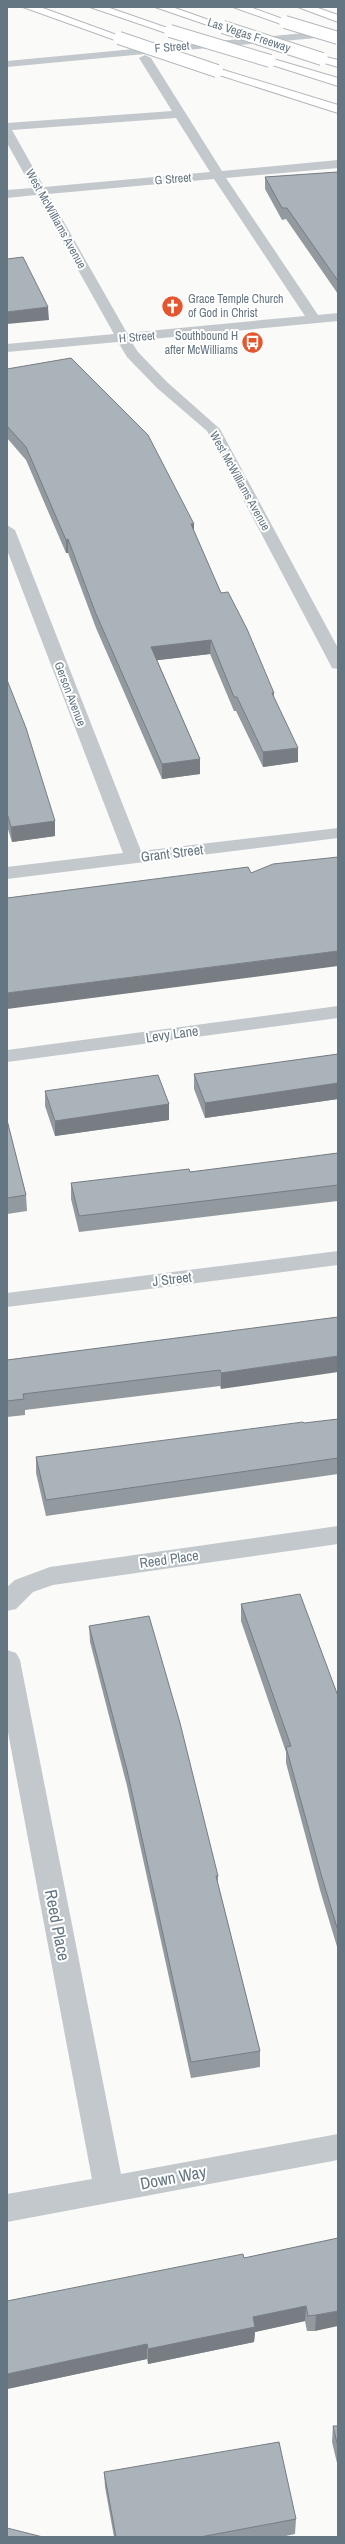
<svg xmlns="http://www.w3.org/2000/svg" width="345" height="2544" font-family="'Archivo Narrow',sans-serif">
  <rect width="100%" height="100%" fill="#fafaf8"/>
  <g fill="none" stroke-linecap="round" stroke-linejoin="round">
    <defs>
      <g id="highway">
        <path d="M23,7H40L125,38L123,40H115Z"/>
        <path d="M90,7H107L176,31L170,34L166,33Z"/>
        <path d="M155,7H172L229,27L223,30L219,29Z"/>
        <path d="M233,7H250L291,22L289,24H281Z"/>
        <path d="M298,7H315L338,15V22Z"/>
        <path d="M322,56L338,60V67L318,61L316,59Z"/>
        <path d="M270,58L338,78V86L266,63V59Z"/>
        <path d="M217,68L338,105V113L213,73L211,71Z"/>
      </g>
    </defs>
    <use href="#highway" stroke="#b4b9bd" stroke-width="2"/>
    <g fill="#c3c8cc" fill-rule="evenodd">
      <path d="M337,30V36L7,67V61Z"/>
      <path d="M145,55L151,58L222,171L338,160V168L226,178L318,315L338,313V321L131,341L138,352L167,382L220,429L338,648V669L332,668L330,664L207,431L157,388L127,357L118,342L7,352V344L114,334L36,195L7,198V190L32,188L7,143V123L172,111L139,58ZM176,118L210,172L44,187L12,130ZM214,179L305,316L127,333L48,194Z"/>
      <path d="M7,525L15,530L141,851L338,828V838L7,879V867L123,853L7,550Z"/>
      <path d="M338,1006V1018L7,1062V1050Z"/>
      <path d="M338,1251V1265L7,1307V1293Z"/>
      <path d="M338,1526V1544L53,1585L33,1592L16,1609L7,1611V1587L15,1580L50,1567Z"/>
      <path d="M7,1650L16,1653L20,1660L121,2174L338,2134V2160L7,2222V2194L92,2179L7,1727Z"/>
    </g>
    <use href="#highway" fill="#fff" fill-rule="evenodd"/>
    <defs>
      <g id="highway-bridge">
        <path d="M285,22L338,38"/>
        <path d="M223,27L322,59"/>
        <path d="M170,31L270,61"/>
        <path d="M119,38L217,71"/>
      </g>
    </defs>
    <use href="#highway-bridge" stroke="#b4b9bd" stroke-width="14" stroke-linecap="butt"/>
    <use href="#highway-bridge" stroke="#fff" stroke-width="12"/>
  </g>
  <g fill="#929a9f">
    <path d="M338,172V294L286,219L282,220L265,189V177Z"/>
    <path d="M7,369L194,524V532L221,593L274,693V698L298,762L263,767L236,711H234L210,654L157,660L200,759V774L162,779L96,628L68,553H66L26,460L7,438Z"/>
    <path d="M7,680L55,836L12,842L7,826Z"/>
    <path d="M338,1054V1099L205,1118L194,1089V1074Z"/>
    <path d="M45,1091L169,1104V1120L55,1136L45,1106Z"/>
    <path d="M7,1120L26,1195L27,1211L7,1214Z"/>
    <path d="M338,1153V1201L79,1232L71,1199V1183L190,1172Z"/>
    <path d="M338,1317L221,1389L220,1386L25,1410V1415L7,1417V1360Z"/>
    <path d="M338,1419V1474L46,1516L36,1473V1457Z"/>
    <path d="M241,1604L338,1696V1950L320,1890L286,1763V1752L241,1621Z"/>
    <path d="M89,1626L218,1876V1884L260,2051V2067L191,2078L127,1786L90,1642Z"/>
    <path d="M338,2238L315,2331H307L305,2321L255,2332L254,2342L148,2364L147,2359L7,2389L244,2258Z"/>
    <path d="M333,2426H338V2467L332,2442Z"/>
    <path d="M104,2472L296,2519L295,2534L281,2537H114L105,2487Z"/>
  </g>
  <g fill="#777d82">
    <path d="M48,307L49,320L7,324V312Z"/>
    <path d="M191,524H194V537Z"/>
    <path d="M68,539V553H66V540Z"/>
    <path d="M211,640L210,654L151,661V647Z"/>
    <path d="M298,748V762L263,767V752Z"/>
    <path d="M200,759V774L162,779V764Z"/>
    <path d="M55,821V836L12,842L11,827Z"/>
    <path d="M338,951V966L7,1009V993Z"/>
    <path d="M338,1083V1099L205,1118V1103Z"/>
    <path d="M169,1104V1120L55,1136V1121Z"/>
    <path d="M338,1356V1372L221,1389V1373Z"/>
    <path d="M306,2306L305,2321L255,2332L254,2342L148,2364V2349L253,2317Z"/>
    <path d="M338,2311V2326L315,2331L316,2315Z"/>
    <path d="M147,2344V2359L7,2389V2374Z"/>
  </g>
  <g fill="#aab3b9" stroke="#777d82">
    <path d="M338,172V281L287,208H282L265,177Z"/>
    <path d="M23,257L48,307L7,312V259Z"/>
    <path d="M71,358L148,435L194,524H191L221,593L228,592L247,629L274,693H272L298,748L263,752L237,697H234L211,640L151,647L200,759L162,764L96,614L68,539L66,540L26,447L7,426V369Z"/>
    <path d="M7,680L26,728L55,821L11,827L7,813Z"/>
    <path d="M338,857V951L7,993V898L248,867L251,873L273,864Z"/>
    <path d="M338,1054V1083L205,1103L194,1074Z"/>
    <path d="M158,1075L169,1104L55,1121L45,1091Z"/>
    <path d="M7,1120L26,1195L7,1198Z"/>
    <path d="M338,1153V1185L79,1216L71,1183L189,1169L190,1172Z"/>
    <path d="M338,1317V1356L221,1373L220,1370L23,1394L24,1399L7,1401V1360Z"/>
    <path d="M338,1419V1458L46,1500L36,1457L303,1422L304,1423Z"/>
    <path d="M300,1594L338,1696V1931L321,1874L286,1747L291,1746L241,1604Z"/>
    <path d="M149,1616L180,1723L218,1876H216L260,2051L191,2062L127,1770L89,1626Z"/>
    <path d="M338,2238V2311L316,2315L308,2316L306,2306L253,2317L255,2327L148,2349L147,2344L7,2374V2301L243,2254L244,2258Z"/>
    <path d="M333,2426H338V2447Z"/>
    <path d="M279,2442L296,2519L200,2537H116L104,2472Z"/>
    <path d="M7,2528L43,2537H7Z"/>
  </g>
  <defs>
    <symbol id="church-disc" viewBox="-11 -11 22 22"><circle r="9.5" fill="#e4572e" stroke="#fff"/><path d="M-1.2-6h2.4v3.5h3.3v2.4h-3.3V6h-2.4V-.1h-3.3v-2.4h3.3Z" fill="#fff"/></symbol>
    <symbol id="bus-disc" viewBox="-11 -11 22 22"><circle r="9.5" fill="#e4572e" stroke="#fff"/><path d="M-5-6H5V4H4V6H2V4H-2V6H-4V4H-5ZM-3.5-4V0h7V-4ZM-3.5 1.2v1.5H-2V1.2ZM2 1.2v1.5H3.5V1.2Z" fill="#fff"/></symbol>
  </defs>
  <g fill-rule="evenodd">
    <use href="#church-disc" x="160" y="294" width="25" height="25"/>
    <use href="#bus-disc" x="240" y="330" width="25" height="25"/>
  </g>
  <g text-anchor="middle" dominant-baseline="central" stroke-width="4" stroke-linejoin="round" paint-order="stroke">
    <g font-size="12" fill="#657683" stroke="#fff">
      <text transform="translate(249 35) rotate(18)">Las Vegas Freeway</text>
      <text transform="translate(172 47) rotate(-5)">F Street</text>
      <text transform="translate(173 179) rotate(-5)">G Street</text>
      <text transform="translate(56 219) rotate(61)">West McWilliams Avenue</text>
      <text transform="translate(137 337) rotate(-5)">H Street</text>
      <text transform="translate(240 481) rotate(61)">West McWilliams Avenue</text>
      <text transform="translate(70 694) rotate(69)">Gerson Avenue</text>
    </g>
    <g font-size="12" fill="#657683" stroke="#fff" text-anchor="start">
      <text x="188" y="299">Grace Temple Church<tspan x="188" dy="14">of God in Christ</tspan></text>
      <text x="238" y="336" text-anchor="end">Southbound H<tspan x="238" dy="14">after McWilliams</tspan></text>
    </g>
    <g font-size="14" fill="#657683" stroke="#fff">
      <text transform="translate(172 853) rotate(-7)">Grant Street</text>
      <text transform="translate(172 1034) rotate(-8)">Levy Lane</text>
      <text transform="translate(172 1279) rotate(-7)">J Street</text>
      <text transform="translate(169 1559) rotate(-8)">Reed Place</text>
    </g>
    <g font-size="17" fill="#657683" stroke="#fff">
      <text transform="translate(58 1925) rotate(79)">Reed Place</text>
      <text transform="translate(173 2177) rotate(-11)">Down Way</text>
    </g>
  </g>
  <rect width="345" height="2544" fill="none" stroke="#657683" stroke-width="16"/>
</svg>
